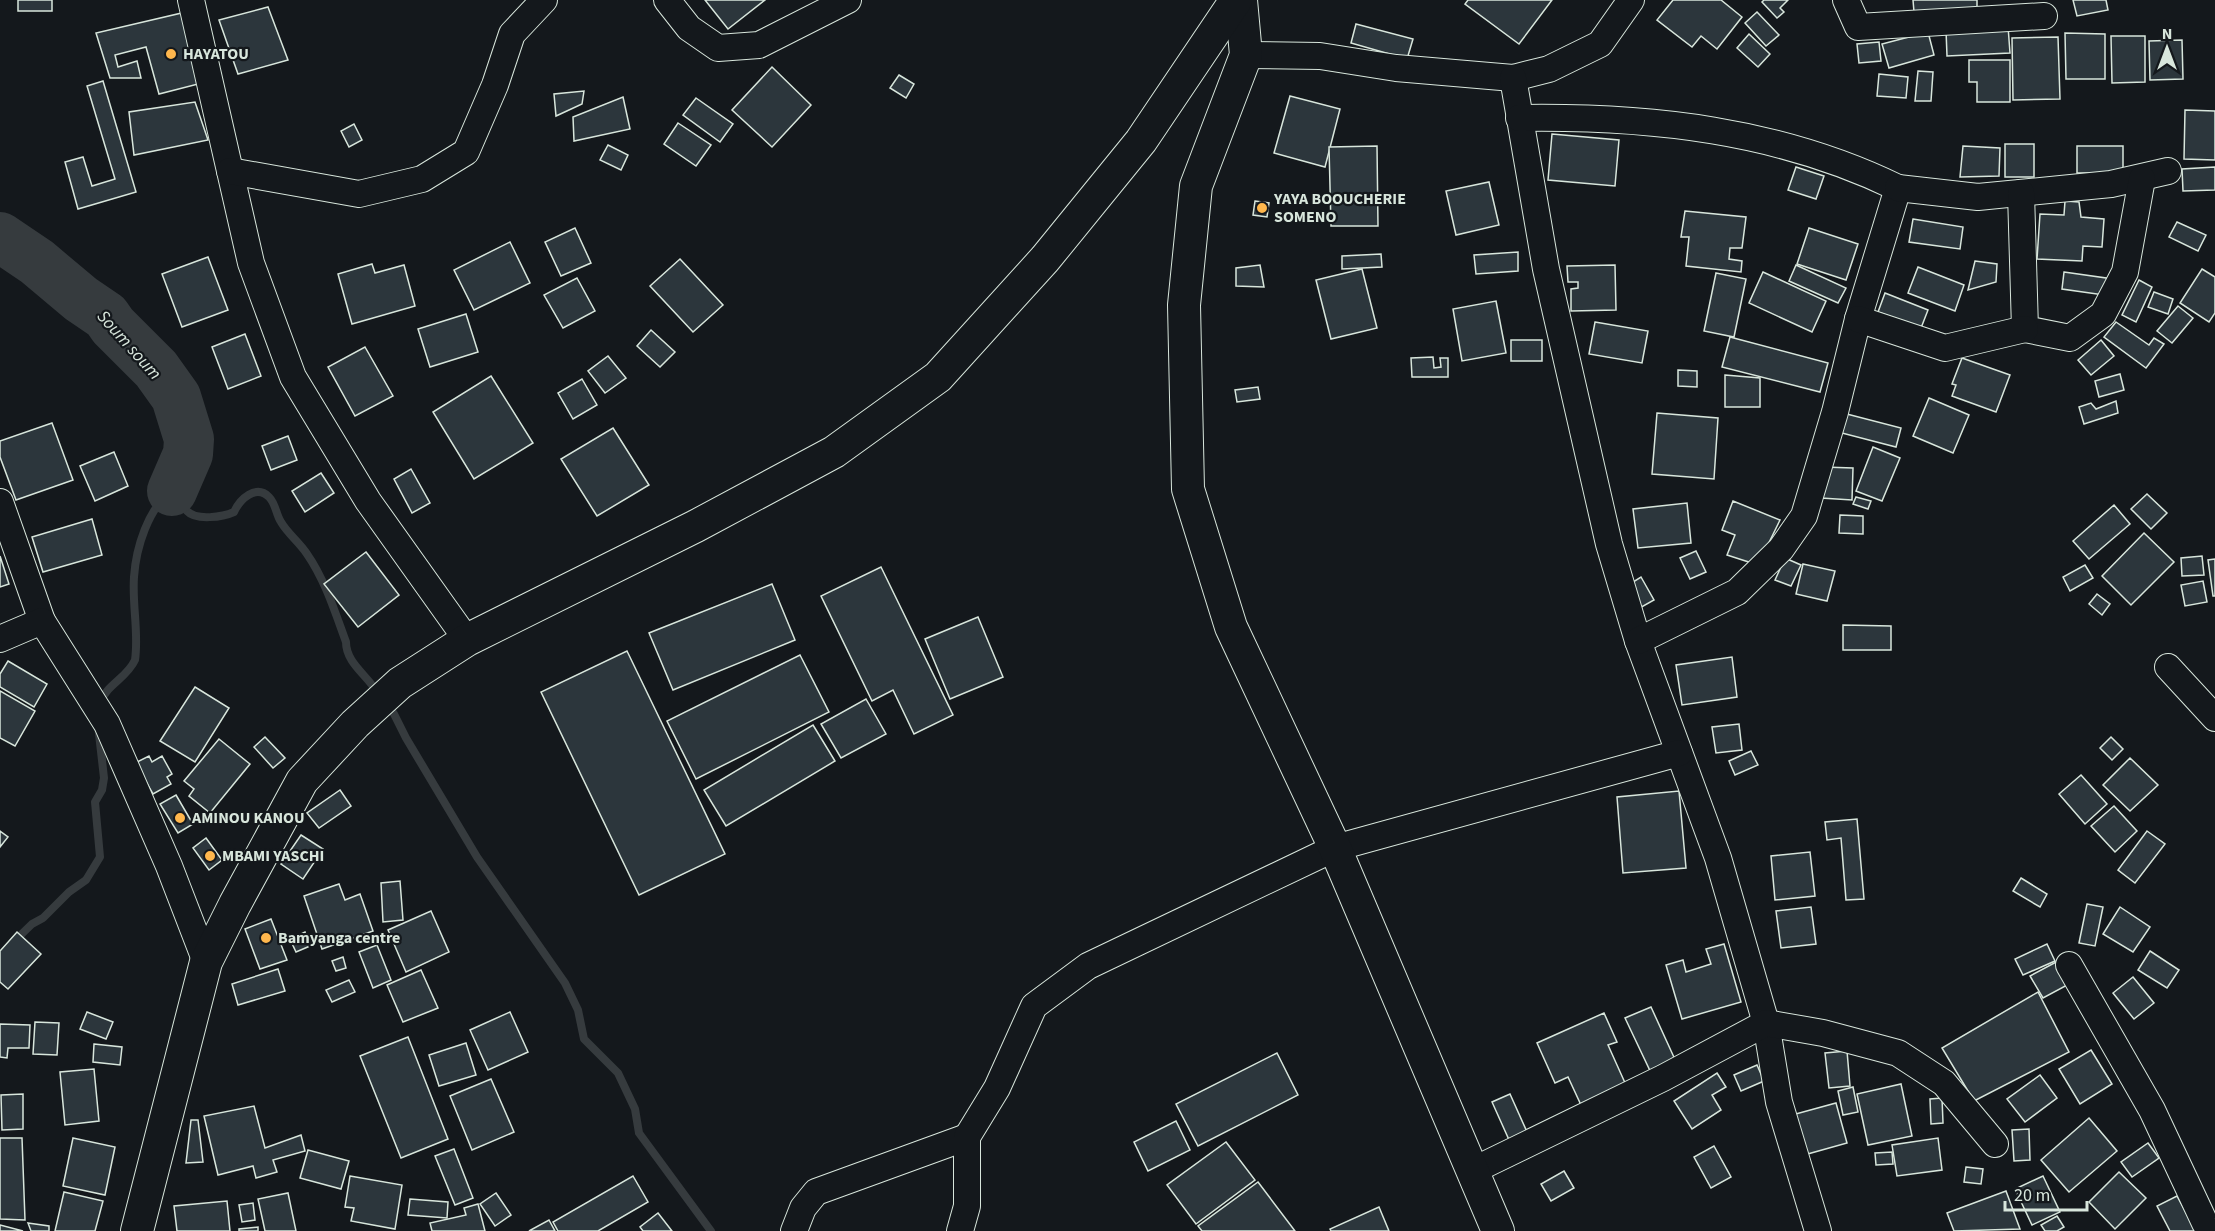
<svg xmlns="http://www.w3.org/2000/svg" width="2215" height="1231" font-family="'Source Sans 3',sans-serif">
  <rect width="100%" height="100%" fill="#14181c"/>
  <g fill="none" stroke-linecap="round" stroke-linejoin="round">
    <g stroke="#363b3e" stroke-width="8">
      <path d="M100,703C106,685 127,678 135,660C139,633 132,605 134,577C136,548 148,508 172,491C177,497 181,505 187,511C196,521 223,517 234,512C240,499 256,484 269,497C276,504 276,515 281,522C288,534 299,542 307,554C325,580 335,612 346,642C346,664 369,676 378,694"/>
      <path d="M386,704L394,714L406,738L477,857L565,983L578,1010L584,1039L618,1073L635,1109L639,1133L711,1231"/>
      <path d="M0,955L32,924L43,918L69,892L86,880L100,857L95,802L102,790L104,778L98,725"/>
    </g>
    <path stroke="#363b3e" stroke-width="50" d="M0,237L37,262L81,299L106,316L113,326L156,369L176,397L189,439L188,454L172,491"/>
  </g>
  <g fill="#2c363c" stroke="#d8e6dc" stroke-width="1.5">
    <rect x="18" y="0" width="34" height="11"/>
    <path d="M705,0H765L728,29Z"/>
    <path d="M1468,0H1552L1519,44L1465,4Z"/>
    <path d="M1673,0H1721L1742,17L1717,49L1701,36L1692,47L1657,20Z"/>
    <path d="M1764,0H1788L1780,8L1784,12L1777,18L1762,2Z"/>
    <path d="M1913,0H1977V10L1914,12Z"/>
    <path d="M2073,0H2106L2108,10L2077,16Z"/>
    <path d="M268,7L288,60L238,74L219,20Z"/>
    <path d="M186,12L202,83L159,94L146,47L115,55L118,67L137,61L141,78H110L96,33Z"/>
    <path d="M1757,12L1779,35L1766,46L1745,23Z"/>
    <path d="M1356,24L1413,39L1407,59L1351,43Z"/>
    <path d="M2008,26L2010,53L1947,56L1946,30Z"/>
    <path d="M1928,32L1934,55L1889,68L1882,44Z"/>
    <path d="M2065,33L2105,34V79H2066Z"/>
    <path d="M1749,34L1770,54L1758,67L1737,48Z"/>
    <path d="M2111,36H2145V82L2112,83Z"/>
    <path d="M2058,37L2060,99L2013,100L2012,38Z"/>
    <path d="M2182,40L2183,79L2150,80L2149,41Z"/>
    <path d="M1879,42L1881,61L1859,63L1857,44Z"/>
    <path d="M1969,60H2010V102H1977V82H1969Z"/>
    <path d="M772,67L811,105L772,147L732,110Z"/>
    <path d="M1918,71L1933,72L1931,101H1915Z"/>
    <path d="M1879,74L1908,77L1906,98L1877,96Z"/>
    <path d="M899,75L914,84L906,98L890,88Z"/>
    <path d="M103,81L136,192L78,209L65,162L83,157L92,186L115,179L87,86Z"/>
    <path d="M584,91L582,104L556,116L554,94Z"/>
    <path d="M1290,96L1340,109L1325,167L1274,153Z"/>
    <path d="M623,97L630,129L574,141L573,117Z"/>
    <path d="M696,98L733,124L720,142L683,115Z"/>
    <path d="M195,102L208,140L134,155L129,112Z"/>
    <path d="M2185,110L2215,111V160L2184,159Z"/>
    <path d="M678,123L711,145L696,166L664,144Z"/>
    <path d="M354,124L362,140L349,147L341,131Z"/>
    <path d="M1552,134L1619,140L1615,186L1548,180Z"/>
    <rect x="2005" y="144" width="29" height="33"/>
    <path d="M608,145L628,155L621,170L600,160Z"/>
    <path d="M1377,146L1378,226H1331L1329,147Z"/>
    <path d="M1963,146L2000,148L1999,176L1960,177Z"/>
    <rect x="2077" y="146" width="46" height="27"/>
    <path d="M1796,167L1824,176L1816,199L1788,190Z"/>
    <path d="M2215,167V190L2183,191L2182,169Z"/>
    <path d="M1489,182L1499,225L1456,235L1446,191Z"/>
    <path d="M1255,201L1269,203L1267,217L1253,215Z"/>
    <path d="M2065,201L2079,202L2081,217L2104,219L2102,247L2083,246L2082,261L2037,259L2040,214L2064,215Z"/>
    <path d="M1685,211L1746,217L1742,248H1730L1729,259L1742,261L1741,272L1686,266L1689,237H1681Z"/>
    <path d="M1913,219L1963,227L1960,249L1909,242Z"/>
    <path d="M2177,222L2206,235L2198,251L2169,237Z"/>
    <path d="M575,228L591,263L561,276L545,242Z"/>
    <path d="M1809,228L1858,244L1846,280L1797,264Z"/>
    <path d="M510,242L530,283L474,310L454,270Z"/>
    <path d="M1518,252V271L1476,274L1474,255Z"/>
    <path d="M1381,254L1382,267L1342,269V256Z"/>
    <path d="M208,257L228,310L182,327L162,274Z"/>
    <path d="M680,259L723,305L693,332L650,286Z"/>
    <path d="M1975,261L1997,264L1996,282L1968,290Z"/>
    <path d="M372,264L375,273L404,265L415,306L352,324L338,274Z"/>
    <path d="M1260,265L1264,287L1236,286V268Z"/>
    <path d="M1615,265L1616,310L1571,311V289L1578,288V282H1568L1567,266Z"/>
    <path d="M1796,265L1846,288L1838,303L1789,281Z"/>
    <path d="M1918,267L1964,285L1955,311L1908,293Z"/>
    <path d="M1362,269L1377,328L1331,339L1316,280Z"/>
    <path d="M2202,269L2215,277V313L2209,322L2180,303Z"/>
    <path d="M1763,272L1826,301L1812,332L1749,303Z"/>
    <path d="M2064,272L2113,279L2111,296L2062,289Z"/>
    <path d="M1716,273L1746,279L1734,337L1704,331Z"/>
    <path d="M577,278L595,311L563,328L544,295Z"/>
    <path d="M2139,280L2152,287L2136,322L2122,315Z"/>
    <path d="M2154,292L2173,299L2168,314L2148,307Z"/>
    <path d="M1885,293L1928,310L1921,328L1878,312Z"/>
    <path d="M1496,301L1506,353L1462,361L1453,309Z"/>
    <path d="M2178,306L2193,318L2172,343L2157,331Z"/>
    <path d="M466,314L478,352L430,367L418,329Z"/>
    <path d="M1595,322L1648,331L1642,363L1589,354Z"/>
    <path d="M2116,322L2149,345L2154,338L2164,344L2146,368L2104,337Z"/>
    <path d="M651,330L675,352L660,367L637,346Z"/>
    <path d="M245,334L261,376L228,389L212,347Z"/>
    <path d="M1730,337L1828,363L1820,392L1722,367Z"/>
    <rect x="1511" y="340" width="31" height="21"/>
    <path d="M2101,340L2114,356L2091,375L2078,360Z"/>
    <path d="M365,347L393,396L355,416L328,367Z"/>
    <path d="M608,356L626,378L605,393L588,371Z"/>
    <path d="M1433,357L1434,368L1441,367L1440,358H1448V377H1412L1411,358Z"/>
    <path d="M1962,358L2010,375L1996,412L1952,396L1956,385L1952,384Z"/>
    <path d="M1678,370L1697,371V387L1678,386Z"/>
    <path d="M2120,374L2124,390L2099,397L2095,381Z"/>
    <path d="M1725,375L1760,378V407H1725Z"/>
    <path d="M491,376L533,443L474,479L433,412Z"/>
    <path d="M582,379L597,405L573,419L558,393Z"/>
    <path d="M1258,387L1260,399L1237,402L1235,390Z"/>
    <path d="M1929,398L1969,415L1953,453L1913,436Z"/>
    <path d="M2116,401L2118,413L2084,424L2079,407L2091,403L2096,409Z"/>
    <path d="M1657,413L1718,418L1714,479L1652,474Z"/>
    <path d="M1843,413L1901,428L1896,447L1838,432Z"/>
    <path d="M52,423L73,480L16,500L0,457V441Z"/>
    <path d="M613,428L649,485L597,516L561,459Z"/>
    <path d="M288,436L297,460L271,470L262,446Z"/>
    <path d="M1873,447L1900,458L1882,501L1856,491Z"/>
    <path d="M114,452L128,486L95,501L80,466Z"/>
    <path d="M1823,467L1853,468L1852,500L1821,498Z"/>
    <path d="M411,469L430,503L412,513L394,479Z"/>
    <path d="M321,473L334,493L305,512L292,491Z"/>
    <path d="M2147,494L2167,513L2151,529L2131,509Z"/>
    <path d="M1856,497L1871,501L1868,509L1853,504Z"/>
    <path d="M1733,501L1780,520L1758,565L1727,555L1735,535L1722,530Z"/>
    <path d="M1687,503L1691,543L1638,548L1633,509Z"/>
    <path d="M2114,505L2130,524L2089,559L2073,541Z"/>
    <path d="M1840,515L1863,516V534L1839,533Z"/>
    <path d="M92,519L102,555L43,572L32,537Z"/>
    <path d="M2144,533L2174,562L2131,605L2102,576Z"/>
    <path d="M1696,551L1706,572L1690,579L1680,558Z"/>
    <path d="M366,552L399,595L358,627L324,584Z"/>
    <path d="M0,556L9,584L0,587Z"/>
    <path d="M2202,556L2204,575L2182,576L2181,558Z"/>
    <path d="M1785,558L1801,565L1791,586L1775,580Z"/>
    <path d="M2215,559V596H2213L2208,560Z"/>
    <path d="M1803,564L1835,571L1827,601L1796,594Z"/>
    <path d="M2085,565L2093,578L2070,591L2063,577Z"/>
    <path d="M881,567L953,715L914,734L893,690L872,701L821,596Z"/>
    <path d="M1641,577L1654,600L1638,609L1625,587Z"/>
    <path d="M2203,581L2207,602L2185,606L2181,585Z"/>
    <path d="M772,584L795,640L673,690L649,633Z"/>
    <path d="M2097,594L2110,604L2102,615L2089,604Z"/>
    <path d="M978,617L1003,677L950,699L925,639Z"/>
    <path d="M1843,625L1891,626V650H1843Z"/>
    <path d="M627,651L725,854L639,895L541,692Z"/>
    <path d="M800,655L829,712L696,779L667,721Z"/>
    <path d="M1732,657L1737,697L1682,705L1676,665Z"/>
    <path d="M8,661L47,684L34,707L0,687V674Z"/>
    <path d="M195,687L229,708L195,762L160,741Z"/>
    <path d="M0,691L35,711L15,746L0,738Z"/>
    <path d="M866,699L886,734L841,758L821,724Z"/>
    <path d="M1739,724L1742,750L1716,753L1712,727Z"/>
    <path d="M813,725L835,761L726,826L704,790Z"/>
    <path d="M265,737L285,758L273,768L254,747Z"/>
    <path d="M2111,737L2123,749L2112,760L2100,748Z"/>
    <path d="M219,739L250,764L210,813L189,796L194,789L184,781Z"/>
    <path d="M1751,751L1758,765L1735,775L1729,761Z"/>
    <path d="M149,756L152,762L162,756L172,774L167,777L171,784L153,794L135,763Z"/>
    <path d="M2130,758L2158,785L2130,811L2103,785Z"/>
    <path d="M2081,775L2107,804L2085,824L2059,794Z"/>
    <path d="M340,790L351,806L319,828L307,813Z"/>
    <path d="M1679,791L1686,868L1623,873L1617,797Z"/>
    <path d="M176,795L193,824L178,833L160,804Z"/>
    <path d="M2114,806L2137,831L2115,852L2091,826Z"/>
    <path d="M1857,819L1864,899L1846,900L1841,838L1827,840L1825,822Z"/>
    <path d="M0,831L8,837L0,847Z"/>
    <path d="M2147,831L2165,844L2135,883L2118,870Z"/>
    <path d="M301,835L323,849L303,879L281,864Z"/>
    <path d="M206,838L222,860L209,870L193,848Z"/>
    <path d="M1810,852L1815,896L1775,900L1771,856Z"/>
    <path d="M2021,878L2047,894L2040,907L2013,891Z"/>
    <path d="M400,881L403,920L383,922L381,883Z"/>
    <path d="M339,884L345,900L360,894L373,931L322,949L304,896Z"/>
    <path d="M2087,904L2103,907L2095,946L2079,943Z"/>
    <path d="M1811,907L1816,944L1781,948L1776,911Z"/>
    <path d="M2120,907L2150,927L2133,952L2103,934Z"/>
    <path d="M431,911L449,952L406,972L388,930Z"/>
    <path d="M271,919L287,960L260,969L245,929Z"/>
    <path d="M17,932L41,954L8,989L0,982V951Z"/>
    <path d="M305,932L310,946L296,952L290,939Z"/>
    <path d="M1724,944L1741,1002L1682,1019L1666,965L1683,960L1686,972L1711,964L1706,949Z"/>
    <path d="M2047,944L2055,961L2023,975L2015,959Z"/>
    <path d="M377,945L391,980L373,988L359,952Z"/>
    <path d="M2150,951L2179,970L2167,988L2138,970Z"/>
    <path d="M343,957L346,968L336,971L332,961Z"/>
    <path d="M2058,961L2071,983L2043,998L2030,976Z"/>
    <path d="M278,969L285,991L238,1005L232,984Z"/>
    <path d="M421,970L438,1008L403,1022L387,985Z"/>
    <path d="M2133,977L2154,1003L2134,1019L2113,993Z"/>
    <path d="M349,980L355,992L332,1002L326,990Z"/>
    <path d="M2038,992L2069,1052L1974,1101L1942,1048Z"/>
    <path d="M1651,1007L1678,1066L1653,1077L1625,1018Z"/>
    <path d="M87,1012L113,1022L106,1039L80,1029Z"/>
    <path d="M510,1012L528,1052L488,1070L470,1030Z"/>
    <path d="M1604,1013L1617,1042L1608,1045L1626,1085L1581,1105L1568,1077L1555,1083L1537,1043Z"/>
    <path d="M35,1022L59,1023L57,1055L33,1054Z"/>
    <path d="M0,1024L30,1025L29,1048H8L7,1058L0,1057Z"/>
    <path d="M408,1037L448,1139L401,1158L360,1056Z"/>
    <path d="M466,1043L476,1075L439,1086L429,1055Z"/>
    <path d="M94,1044L122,1047L120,1065L93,1062Z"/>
    <path d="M2091,1050L2112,1084L2080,1104L2059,1069Z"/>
    <path d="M1847,1051L1850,1086L1829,1088L1825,1053Z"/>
    <path d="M1277,1053L1298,1095L1198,1146L1176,1104Z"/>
    <path d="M1757,1065L1764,1081L1741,1091L1734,1075Z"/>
    <path d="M94,1069L99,1121L65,1125L60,1072Z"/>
    <path d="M1717,1073L1726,1087L1712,1095L1721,1110L1692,1129L1674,1101Z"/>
    <path d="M2040,1075L2057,1098L2025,1122L2007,1099Z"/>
    <path d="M491,1079L514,1132L472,1150L450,1096Z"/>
    <path d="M1901,1084L1912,1136L1868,1145L1857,1094Z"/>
    <path d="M1853,1087L1858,1112L1843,1115L1838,1091Z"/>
    <path d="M23,1094V1129L2,1130L1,1095Z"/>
    <path d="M1510,1094L1528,1134L1510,1142L1492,1102Z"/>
    <path d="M1942,1098L1943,1123L1931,1124L1930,1099Z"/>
    <path d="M1836,1103L1847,1143L1804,1155L1792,1115Z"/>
    <path d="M254,1106L265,1148L301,1135L305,1151L273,1160L277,1172L256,1178L253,1166L218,1175L204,1116Z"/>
    <path d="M2089,1118L2117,1151L2069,1192L2041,1160Z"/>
    <path d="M191,1120H198L203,1162L186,1163Z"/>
    <path d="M1176,1121L1190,1150L1148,1171L1134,1142Z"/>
    <path d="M2029,1129L2030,1160L2014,1161L2012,1130Z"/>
    <path d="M0,1138H22L25,1220L0,1219Z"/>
    <path d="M73,1138L115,1147L105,1195L63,1186Z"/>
    <path d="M1938,1138L1942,1170L1897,1176L1892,1145Z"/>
    <path d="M1226,1142L1255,1180L1196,1224L1167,1185Z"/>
    <path d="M2148,1143L2159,1158L2132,1177L2121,1162Z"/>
    <path d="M1714,1146L1731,1177L1711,1188L1694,1157Z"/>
    <path d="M454,1149L473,1198L455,1205L435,1156Z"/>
    <path d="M308,1150L349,1161L341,1189L300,1178Z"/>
    <path d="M1892,1152L1893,1164L1876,1165L1875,1153Z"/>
    <path d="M1966,1167L1983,1169L1981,1184L1964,1182Z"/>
    <path d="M1564,1171L1574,1188L1551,1201L1541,1184Z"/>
    <path d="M2119,1172L2146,1198L2115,1229L2089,1202Z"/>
    <path d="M350,1176L402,1185L395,1229L351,1221L354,1208L345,1207Z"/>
    <path d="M633,1176L648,1202L598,1231H558L553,1222Z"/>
    <path d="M2043,1176L2060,1212L2032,1225L2015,1189Z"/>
    <path d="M1258,1182L1295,1231H1202L1198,1226Z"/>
    <path d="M2006,1191L2020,1229L1954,1231L1947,1213Z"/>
    <path d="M64,1192L103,1201L95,1231H55Z"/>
    <path d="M288,1193L296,1231H265L258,1199Z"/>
    <path d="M496,1193L511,1215L495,1226L480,1204Z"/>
    <path d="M2177,1196L2196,1231H2170L2157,1206Z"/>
    <path d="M410,1199L448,1202L447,1218L408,1215Z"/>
    <path d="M227,1201L230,1231H177L174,1206Z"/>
    <path d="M253,1203L255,1220L242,1222L239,1205Z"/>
    <path d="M478,1204L485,1231H432L430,1223L466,1215L464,1208Z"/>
    <path d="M1379,1207L1389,1231H1331L1330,1229Z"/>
    <path d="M658,1213L672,1231H643L640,1227Z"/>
    <path d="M2057,1216L2064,1227L2057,1231H2045L2041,1225Z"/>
    <path d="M549,1220L555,1231H529Z"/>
    <path d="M28,1223L49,1226V1231H31Z"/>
    <path d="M0,1225L23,1231H0Z"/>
    <path d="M258,1227V1231H239V1229Z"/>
  </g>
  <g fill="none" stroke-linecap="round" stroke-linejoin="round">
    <defs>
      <g id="minor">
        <path d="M191,0L251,263L293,377L368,501L467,640"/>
        <path d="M667,0L689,28L718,48L759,45L848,0"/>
        <path d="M1846,0L1858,27L2044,16"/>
        <path d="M1246,55L1320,56L1396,68L1513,78L1549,69L1600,44L1631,0"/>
        <path d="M1513,78L1546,269L1609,544L1638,641L1718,858L1766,1023L1779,1102L1818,1231"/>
        <path d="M1519,118C1650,116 1779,130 1898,188L1858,319L1835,412L1804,516L1781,549L1737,592L1638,641"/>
        <path d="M230,171L359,194L422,179L466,152L495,85L512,34L544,0"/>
        <path d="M1898,188L1978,197L2111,184L2168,171"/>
        <path d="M2021,193L2025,329L2070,338L2103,314L2125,272L2142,179"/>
        <path d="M1858,319L1945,348L2025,329"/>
        <path d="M0,502L42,621"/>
        <path d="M0,639L42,621L107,724L169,866L206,962"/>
        <path d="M2168,667L2215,718"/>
        <path d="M2069,965L2152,1110L2205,1223L2212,1231"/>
        <path d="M1472,1171L1663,1078L1766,1023L1823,1033L1898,1053L1944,1083L1995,1144"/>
        <path d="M794,1231L803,1208L816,1192L967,1137"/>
        <path d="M960,1231L967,1206V1137L997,1088L1034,1006L1088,966L1335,848L1679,753"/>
      </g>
      <g id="tertiary">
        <path d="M1241,0L1246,55L1196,186L1184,305L1188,489L1231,627L1335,848L1498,1231"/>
        <path d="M137,1231L206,962L235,904L302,781L355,724L400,683L467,640L696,526L834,452L938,377L1045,259L1141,141L1236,0"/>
      </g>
    </defs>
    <use href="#minor" stroke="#d8e6dc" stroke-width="28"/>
    <use href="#tertiary" stroke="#d8e6dc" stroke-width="34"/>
    <use href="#minor" stroke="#14181c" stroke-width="26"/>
    <use href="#tertiary" stroke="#14181c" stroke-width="32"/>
  </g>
  <g fill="#ffb74d" stroke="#14181c" stroke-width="2">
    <circle cx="171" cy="54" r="6"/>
    <circle cx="1262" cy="208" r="6"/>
    <circle cx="180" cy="818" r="6"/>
    <circle cx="210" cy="856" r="6"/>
    <circle cx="266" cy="938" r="6"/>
  </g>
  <g text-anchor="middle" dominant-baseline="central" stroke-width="4.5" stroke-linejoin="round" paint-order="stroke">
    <g font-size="16" font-weight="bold" fill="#d8e6dc" stroke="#14181c" text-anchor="start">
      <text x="183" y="54">HAYATOU</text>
      <text x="1274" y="199">YAYA BOOUCHERIE<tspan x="1274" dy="18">SOMENO</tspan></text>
      <text x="192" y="818">AMINOU KANOU</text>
      <text x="222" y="856">MBAMI YASCHI</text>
      <text x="278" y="938">Bamyanga centre</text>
    </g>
    <g font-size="18" font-style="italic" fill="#d8e6dc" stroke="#14181c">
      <text transform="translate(129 345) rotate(48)">Soum soum</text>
    </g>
  </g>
  <g transform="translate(2167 48)" stroke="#14181c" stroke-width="4.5" paint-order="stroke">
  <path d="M0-4.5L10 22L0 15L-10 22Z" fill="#d8e6dc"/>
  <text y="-9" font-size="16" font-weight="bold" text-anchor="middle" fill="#d8e6dc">N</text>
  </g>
  <path d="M2005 1201v9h82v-9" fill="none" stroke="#d8e6dc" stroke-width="3"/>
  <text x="2014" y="1201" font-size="18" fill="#d8e6dc" stroke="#14181c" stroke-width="4.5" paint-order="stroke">20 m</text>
</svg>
